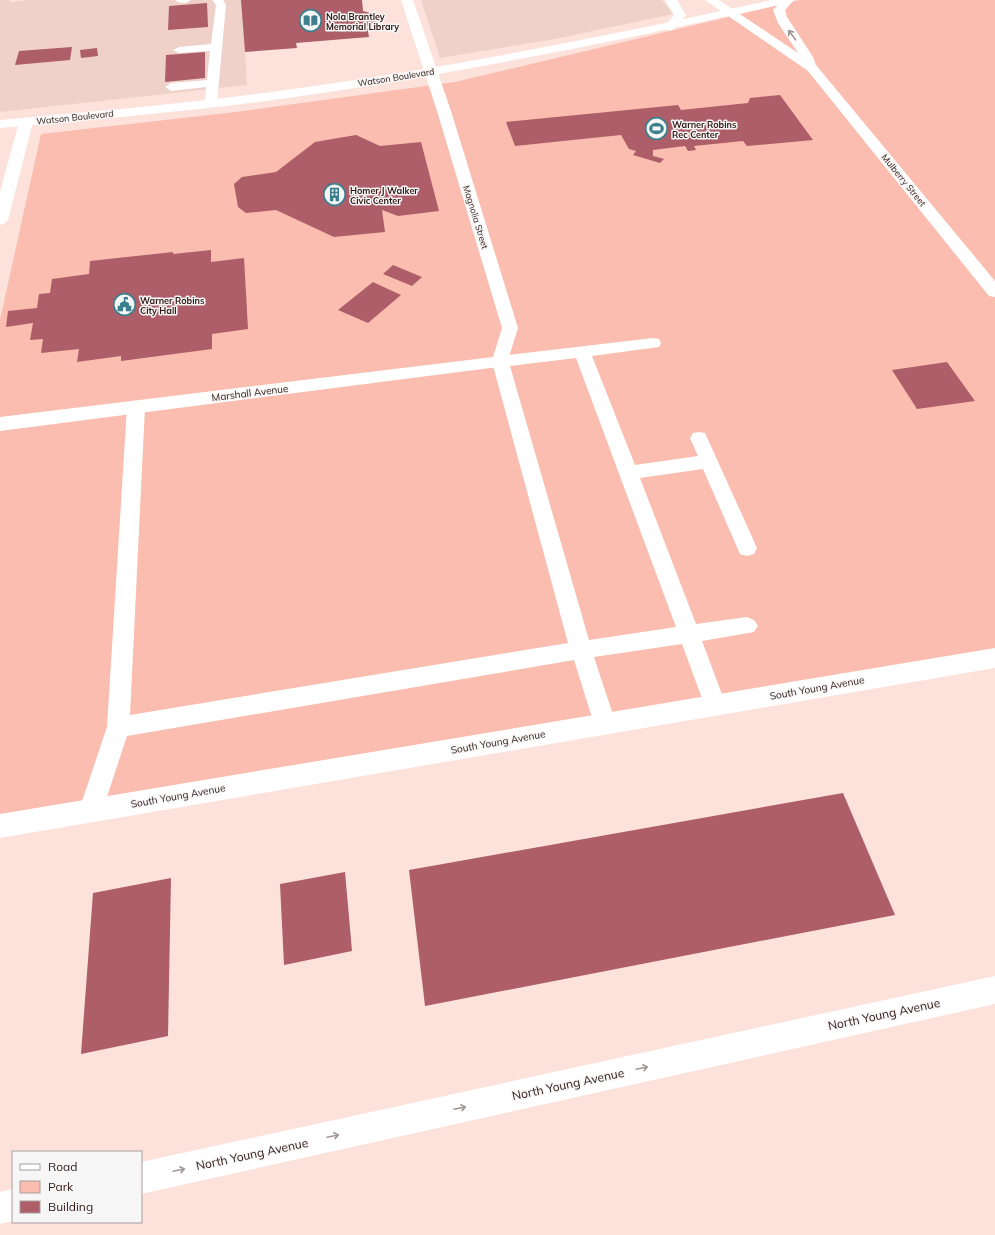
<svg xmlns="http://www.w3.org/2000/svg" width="995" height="1235" font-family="Mulish,sans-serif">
  <rect width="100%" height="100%" fill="#fde2dc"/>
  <g fill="#efd1ca">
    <path d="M0,0H10V2L29,0H242L247,85L0,112Z"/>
    <path d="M421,0H662L673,14L555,39L440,58Z"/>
  </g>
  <path fill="#fabdaf" d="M800,0H995V651L0,825V320L41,134L236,112L455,82Z"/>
  <g fill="#ad5e68">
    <path d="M241,0H362L363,11L385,17L367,26L369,37L296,43L297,48L245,52Z"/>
    <path d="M207,3L208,27L168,30L169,6Z"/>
    <path d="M72,47L70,60L15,65L19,51Z"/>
    <path d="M97,48L98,56L81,58L80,50Z"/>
    <path d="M205,52V78L165,82L166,55Z"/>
    <path d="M780,95L813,140L747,146L743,141L694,146L696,150L688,151L685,146L653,150V156L664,159L660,163L633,155L636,151L629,149L621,135L515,146L506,122L678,105L681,110L748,103L750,98Z"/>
    <path d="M356,135L380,146L421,142L439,211L398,216L382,210L385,232L334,237L276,210L246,213L238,207L234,184L242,177L276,172L315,142Z"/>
    <path d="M211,250V262L244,258L248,329L212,334V349L121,361V356L77,362L79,349L41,353L43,339L30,340L33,323L6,327L8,311L37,308L39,294L50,293L52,279L89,274L90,261L173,252V254Z"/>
    <path d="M393,265L422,277L412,286L383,274Z"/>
    <path d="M373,282L401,295L368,323L338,310Z"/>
    <path d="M947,362L975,401L917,409L892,370Z"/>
    <path d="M843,793L895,915L425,1006L409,870Z"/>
    <path d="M345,872L352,951L284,965L280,884Z"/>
    <path d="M171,878L168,1036L81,1054L93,893Z"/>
  </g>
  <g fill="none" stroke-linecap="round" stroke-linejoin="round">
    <g fill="#fff" fill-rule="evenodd">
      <path d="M176,0H191L186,3L177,2Z"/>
      <path d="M212,0H223L226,5L217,103L211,107L205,103L206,87L171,91L165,87L171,83L207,80L210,51L179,53L173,50L179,47L211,44L216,5Z"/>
      <path d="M653,338L659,339L661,343L659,347L592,356L635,465L698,456L690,438L693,433L699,432L705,433L757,548L754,554L747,556L740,554L703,469L640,478L696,624L747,617L754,620L758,626L754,632L702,641L726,705L723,712L715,715L707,712L682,644L594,657L616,724L613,731L605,734L597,731L594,724L574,660L127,736L100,818L91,822L82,818L79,810L107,727L127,407L130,403L136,401L142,403L145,407L130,715L568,643L492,362L494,358L500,356ZM576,358L676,627L589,640L510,366Z"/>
    </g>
    <g fill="#fff" fill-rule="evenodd">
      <path d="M401,0H413L451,111L518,328L506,366L0,431V417L493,357L502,328L437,111Z"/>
      <path d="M665,0H677L686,15L674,29L670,31L664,27L674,15Z"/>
      <path d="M705,0H719L798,53L778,23L773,10L782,0H794L785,10L787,17L813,57L816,65L995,281V297L989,296L808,71Z"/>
      <path d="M26,118L31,119L33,122L8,220L5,223L0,225V192L19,122L21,119Z"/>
      <path d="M995,648V668L0,838V814Z"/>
      <path d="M995,976V1004L141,1194V1162Z"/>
      <path d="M13,1189V1221L0,1224V1192Z"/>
    </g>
    <path fill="#fff" fill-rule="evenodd" d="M772,0H793L787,3C624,40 460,73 295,97C197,111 98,119 0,128V120C98,111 196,103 293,89C454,67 613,35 772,0Z"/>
  </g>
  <defs><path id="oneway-shaft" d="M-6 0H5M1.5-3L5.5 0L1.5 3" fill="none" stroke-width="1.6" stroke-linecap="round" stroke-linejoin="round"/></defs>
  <g stroke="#a29895">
    <use href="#oneway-shaft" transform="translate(792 35) rotate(-127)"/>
    <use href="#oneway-shaft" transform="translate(642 1068) rotate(-12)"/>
    <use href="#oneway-shaft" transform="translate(460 1108) rotate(-12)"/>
    <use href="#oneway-shaft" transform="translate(333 1136) rotate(-12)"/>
    <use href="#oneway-shaft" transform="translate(179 1170) rotate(-12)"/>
  </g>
  <defs>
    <symbol id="library-ring" viewBox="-11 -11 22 22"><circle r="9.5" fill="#f6f6f6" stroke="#3c808e" stroke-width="1.5"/><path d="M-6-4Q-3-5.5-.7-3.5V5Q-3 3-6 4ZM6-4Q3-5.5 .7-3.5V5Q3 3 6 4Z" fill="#3c808e"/></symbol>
    <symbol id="stadium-ring" viewBox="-11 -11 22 22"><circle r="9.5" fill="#f6f6f6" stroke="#3c808e" stroke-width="1.5"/><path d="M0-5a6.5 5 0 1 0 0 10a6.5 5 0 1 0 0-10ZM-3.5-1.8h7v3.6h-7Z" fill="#3c808e"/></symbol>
    <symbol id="building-ring" viewBox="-11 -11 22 22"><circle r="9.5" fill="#f6f6f6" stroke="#3c808e" stroke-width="1.5"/><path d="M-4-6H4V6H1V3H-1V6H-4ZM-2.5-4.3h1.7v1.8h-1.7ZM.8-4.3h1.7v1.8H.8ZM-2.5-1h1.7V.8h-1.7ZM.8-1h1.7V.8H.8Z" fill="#3c808e"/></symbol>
    <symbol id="civic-ring" viewBox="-11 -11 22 22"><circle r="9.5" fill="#f6f6f6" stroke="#3c808e" stroke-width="1.5"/><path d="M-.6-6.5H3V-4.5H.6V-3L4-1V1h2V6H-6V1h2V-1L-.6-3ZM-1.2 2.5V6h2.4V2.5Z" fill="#3c808e"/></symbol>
  </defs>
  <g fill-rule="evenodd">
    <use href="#library-ring" x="298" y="8" width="25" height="25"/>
    <use href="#stadium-ring" x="644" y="116" width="25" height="25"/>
    <use href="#building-ring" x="322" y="182" width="25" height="25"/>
    <use href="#civic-ring" x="112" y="292" width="25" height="25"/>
  </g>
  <g text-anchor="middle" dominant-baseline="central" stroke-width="3" stroke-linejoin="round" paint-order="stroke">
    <g font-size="9" font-weight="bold" fill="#301914" stroke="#f6f6f6" text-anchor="start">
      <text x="326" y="16">Nola Brantley<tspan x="326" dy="10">Memorial Library</tspan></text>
      <text x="672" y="124">Warner Robins<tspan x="672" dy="10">Rec Center</tspan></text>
      <text x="350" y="190">Homer J Walker<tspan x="350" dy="10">Civic Center</tspan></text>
      <text x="140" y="300">Warner Robins<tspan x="140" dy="10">City Hall</tspan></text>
    </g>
    <g font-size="9" fill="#301914" stroke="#f6f6f6">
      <text transform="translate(396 77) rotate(-9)">Watson Boulevard</text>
      <text transform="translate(75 117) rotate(-6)">Watson Boulevard</text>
      <text transform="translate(904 180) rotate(51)">Mulberry Street</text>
      <text transform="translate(476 217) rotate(73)">Magnolia Street</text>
    </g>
    <g font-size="10" fill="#301914" stroke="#f6f6f6">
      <text transform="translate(250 393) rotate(-7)">Marshall Avenue</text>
      <text transform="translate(817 688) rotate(-10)">South Young Avenue</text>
      <text transform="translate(498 742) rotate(-10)">South Young Avenue</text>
      <text transform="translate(178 796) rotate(-10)">South Young Avenue</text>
    </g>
    <g font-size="12" fill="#301914" stroke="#f6f6f6">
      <text transform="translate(884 1014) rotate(-12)">North Young Avenue</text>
      <text transform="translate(568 1084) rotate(-12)">North Young Avenue</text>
      <text transform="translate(252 1154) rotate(-12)">North Young Avenue</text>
    </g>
  </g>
  <rect x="12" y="1151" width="130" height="72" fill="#f6f6f6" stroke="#a79e9c"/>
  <rect x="20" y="1164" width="20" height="6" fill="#ffffff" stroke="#a79e9c"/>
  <text x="48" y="1171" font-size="12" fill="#301914">Road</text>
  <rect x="20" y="1181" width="20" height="12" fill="#fabdaf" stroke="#a79e9c"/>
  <text x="48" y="1191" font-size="12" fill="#301914">Park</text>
  <rect x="20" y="1201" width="20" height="12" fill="#ad5e68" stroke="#a79e9c"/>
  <text x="48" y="1211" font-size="12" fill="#301914">Building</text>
</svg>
